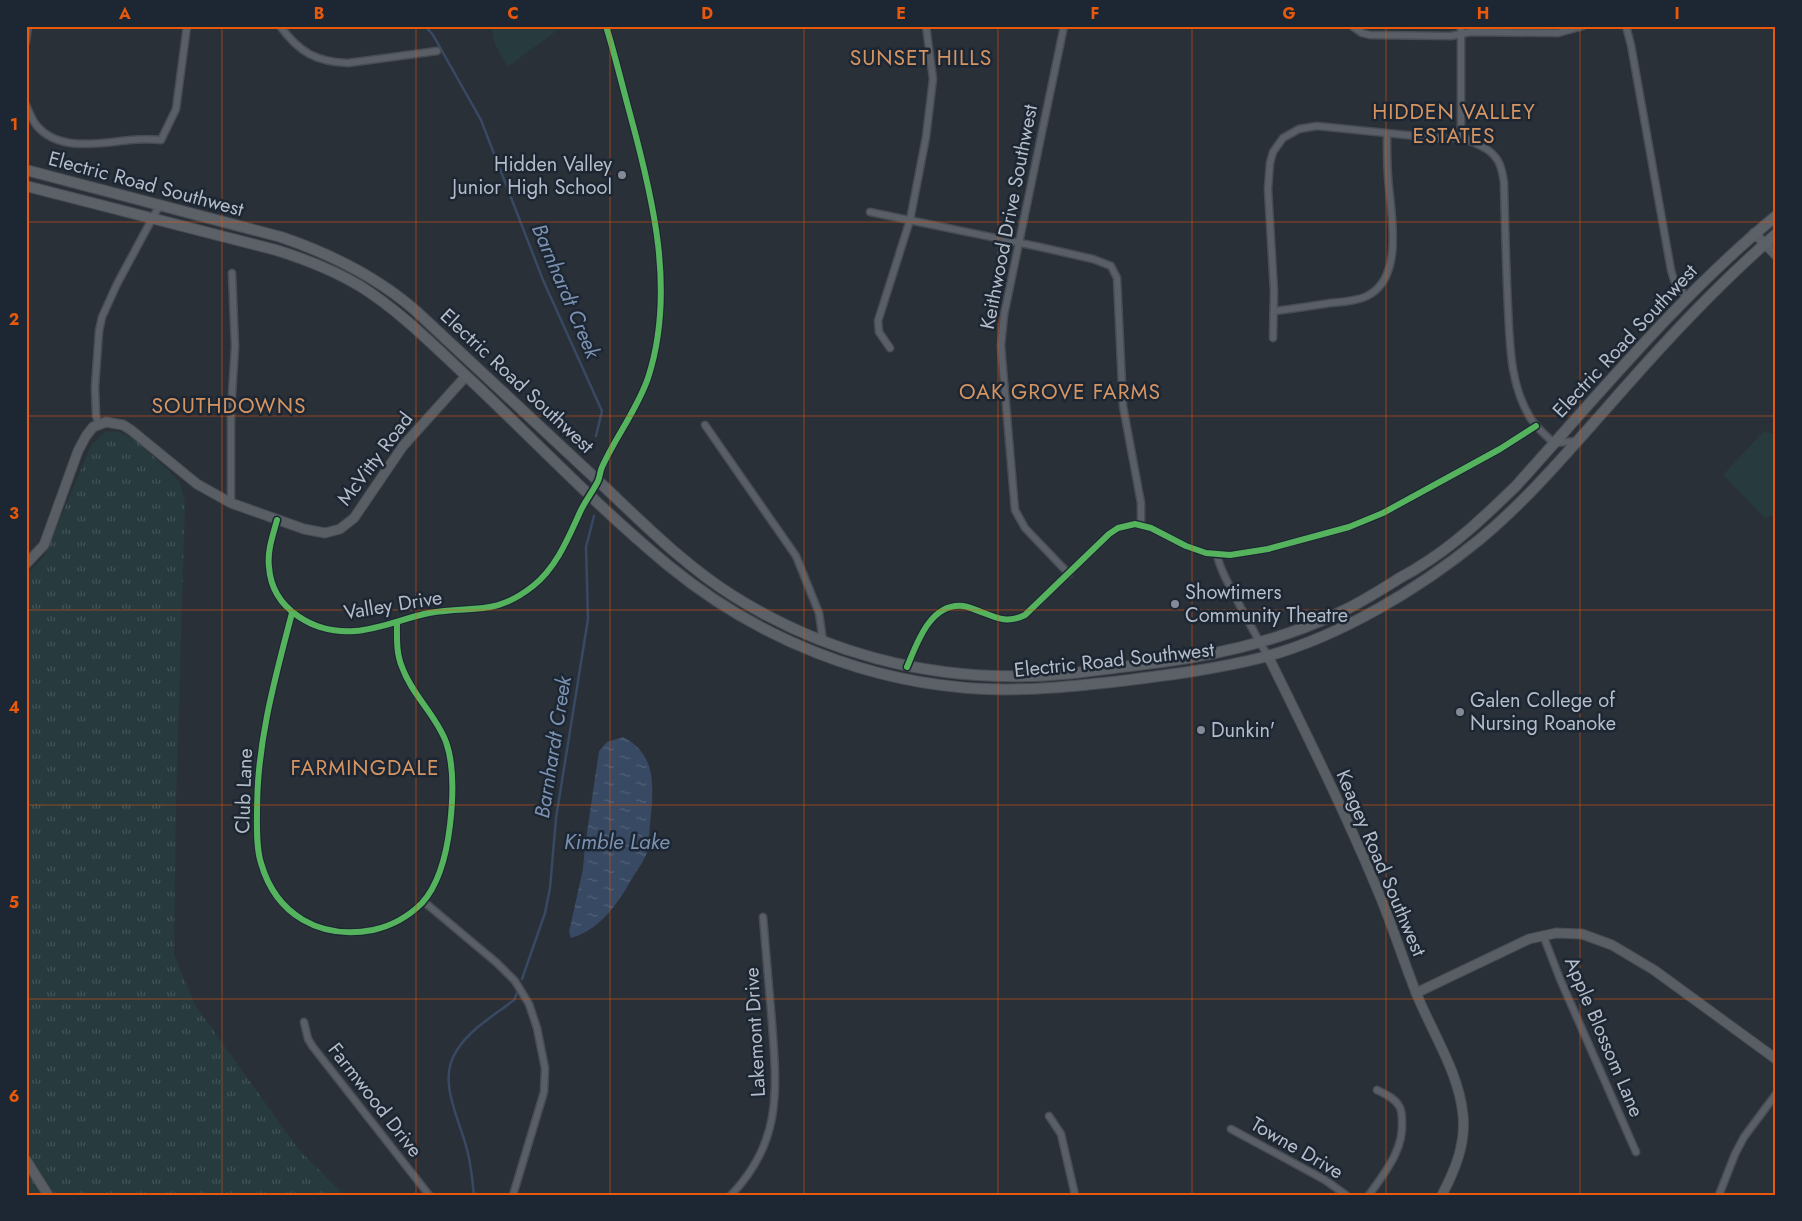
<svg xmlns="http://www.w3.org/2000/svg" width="1802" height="1221" font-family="Jost,sans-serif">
  <defs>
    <pattern id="grass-tufts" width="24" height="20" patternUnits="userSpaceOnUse" patternTransform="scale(1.25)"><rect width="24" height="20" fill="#273a3e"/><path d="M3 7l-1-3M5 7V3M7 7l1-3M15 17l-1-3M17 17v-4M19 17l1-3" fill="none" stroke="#445559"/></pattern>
    <pattern id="water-ripples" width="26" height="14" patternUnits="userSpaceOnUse" patternTransform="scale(1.25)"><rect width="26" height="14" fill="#384963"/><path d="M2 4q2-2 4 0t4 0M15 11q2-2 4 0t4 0" fill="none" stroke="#526178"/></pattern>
  </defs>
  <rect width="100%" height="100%" fill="#2a3038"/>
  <path fill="url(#grass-tufts)" d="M117,431L136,440L180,482L185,503L176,803L174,955L195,1005L299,1150L344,1195H26V576L44,556L92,444L105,432Z"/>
  <g fill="#273a3e">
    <path d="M491,26H563L508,67L495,45Z"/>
    <path d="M1764,431L1776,435V514L1765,518L1723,475Z"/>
  </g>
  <path fill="url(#water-ripples)" d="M623,737C659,755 653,791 650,825C649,834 649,846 646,855C643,862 638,869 634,875C620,900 601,930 571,938L569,932L583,869L585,846L599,751L607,742Z"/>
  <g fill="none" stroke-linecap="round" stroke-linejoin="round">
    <g stroke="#384963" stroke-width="2.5">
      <path d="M425,26L433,35L481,120L543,280L602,411L596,436"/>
      <path d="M522,979L545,913L550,888L556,818L588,619L586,547L594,516"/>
      <path d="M474,1195C472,1179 471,1161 466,1146C458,1116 437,1079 457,1050C470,1029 495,1015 514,1000L517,993"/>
    </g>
    <defs>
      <g id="street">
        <path d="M280,26C299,52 316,62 348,63L437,51"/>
        <path d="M1064,26L1004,315L1001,346L1015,510L1025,528L1069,574"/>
        <path d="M1352,26L1362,33L1370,35L1451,36L1471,32L1558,33L1583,26"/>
        <path d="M1461,26V130L1463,136"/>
        <path d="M1626,26L1631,45L1671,270L1674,280L1687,298"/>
        <path d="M26,42L28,26"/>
        <path d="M26,105C29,112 32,120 37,126C59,152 101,143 130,140C140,139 151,139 161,140L176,109L187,26"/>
        <path d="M1463,136C1468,141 1475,143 1481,146C1498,154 1502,166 1504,183C1505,225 1506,266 1508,308C1510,345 1510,386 1531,419C1537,428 1546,436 1554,443L1578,441"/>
        <path d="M870,212L1040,247L1093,259L1111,266L1117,278L1123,406L1141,503V524"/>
        <path d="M1274,311C1292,309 1311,306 1330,303C1343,302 1356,301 1367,296C1406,277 1390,210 1388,176C1387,162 1387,148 1387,134"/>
        <path d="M1273,338L1274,291L1268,189L1270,163L1273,152L1283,138L1299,129L1317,126L1446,139L1463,136"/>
        <path d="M890,348L879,332L878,321L910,220L926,137L933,79L926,26"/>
        <path d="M99,424L96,416L95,387L99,331L102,317L117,284L159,206"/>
        <path d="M705,425L796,556L819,613L823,641"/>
        <path d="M231,503V410L235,347L232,273"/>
        <path d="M277,520C273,535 267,551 269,567C272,610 315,634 355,631C380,629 404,618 429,613C472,605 494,617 533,586C557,567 569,536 581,510C586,500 593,491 598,481C600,477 600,471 602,467C616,436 637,410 648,378C676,292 653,198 630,114C622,85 615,55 606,26"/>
        <path d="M1217,555C1221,574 1233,591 1241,608C1250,624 1258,640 1268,656"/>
        <path d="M292,613C275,678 257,742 257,810C257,827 256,847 261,863C276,915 320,940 373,930C391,926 409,916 422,903C440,883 447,851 450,825C453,799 455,767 446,742C436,715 412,695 402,667C396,653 397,637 397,622"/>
        <path d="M907,667C917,643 930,603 963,606C970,607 978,611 984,613C999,619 1009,623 1025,615L1109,534L1118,528L1135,524L1151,528L1186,546L1206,553L1230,555L1268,549L1349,527L1383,513L1500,449L1536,426"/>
        <path d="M423,901L497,963L515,981L529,1004L537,1028L545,1068L544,1092L513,1195"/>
        <path d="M1543,935L1560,979L1636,1152"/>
        <path d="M304,1022L308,1039L313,1047L429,1195"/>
        <path d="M1049,1116L1061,1134L1075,1195"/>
        <path d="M1231,1129L1325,1180L1346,1195"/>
        <path d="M731,1195C782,1142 777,1091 772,1023C769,988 766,952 763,917"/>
        <path d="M1369,1195C1385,1172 1404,1150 1402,1121C1402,1116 1402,1110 1399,1106C1395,1098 1385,1094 1377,1090"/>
        <path d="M1719,1195L1735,1154L1744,1137L1776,1094"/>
      </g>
      <g id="secondary">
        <path d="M1754,233L1776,255"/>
        <path d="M26,564L44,545L78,451L86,436L93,427L106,422L123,425L131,430L197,484L231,503L304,529L325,533L340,529L354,518L403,446L466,376"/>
        <path d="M1268,656C1306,733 1344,810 1377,889C1392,924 1403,960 1417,995C1433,1034 1459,1073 1463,1115C1466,1144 1455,1170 1442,1195"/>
        <path d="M1416,993L1529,939L1556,933L1582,934L1612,945L1654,970L1776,1059"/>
        <path d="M26,1160L48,1195"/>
      </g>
      <g id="primary">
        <path d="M26,170L281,237C331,254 376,276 416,311C475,366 535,422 594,477C639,519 682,564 735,597C823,652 924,679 1028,676C1062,676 1096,670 1130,666C1205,658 1277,643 1345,610C1363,601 1379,591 1395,581C1402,576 1410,573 1417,568C1454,546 1485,516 1516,486C1599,394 1680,295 1776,216"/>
        <path d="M26,186L276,250C305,259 333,270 360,286C403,313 439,351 477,386C540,446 601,510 669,566C758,639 870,684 985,689C1031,691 1076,686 1121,681C1169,675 1217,669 1264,657C1339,637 1419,589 1479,540C1525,502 1565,455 1605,410C1659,348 1714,288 1776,234"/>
      </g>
    </defs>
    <use href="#street" stroke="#484c53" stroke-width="9"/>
    <use href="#secondary" stroke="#484c53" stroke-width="11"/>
    <use href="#primary" stroke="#484c55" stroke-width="12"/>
    <use href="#street" stroke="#5a5e66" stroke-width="6"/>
    <use href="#secondary" stroke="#595d64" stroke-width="9"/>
    <use href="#primary" stroke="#5c6168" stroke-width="10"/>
    <defs>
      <g id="cycleway">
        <path d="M277,520C273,535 267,551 269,567C272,610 315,634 355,631C380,629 404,618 429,613C472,605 494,617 533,586C557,567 569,536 581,510C586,500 593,491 598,481C600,477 600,471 602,467C616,436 637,410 648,378C676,292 653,198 630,114C622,85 615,55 606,26"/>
        <path d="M292,613C275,678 257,742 257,810C257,827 256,847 261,863C276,915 320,940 373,930C391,926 409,916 422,903C440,883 447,851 450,825C453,799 455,767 446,742C436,715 412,695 402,667C396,653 397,637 397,622"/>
        <path d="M907,667C917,643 930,603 963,606C970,607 978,611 984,613C999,619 1009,623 1025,615L1109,534L1118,528L1135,524L1151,528L1186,546L1206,553L1230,555L1268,549L1349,527L1383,513L1500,449L1536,426"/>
      </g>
    </defs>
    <use href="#cycleway" stroke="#1d2633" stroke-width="9"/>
    <use href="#cycleway" stroke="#56b35d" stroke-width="6"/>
  </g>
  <path fill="none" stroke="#e8590c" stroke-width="1" stroke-opacity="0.55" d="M222,26V1195M416,26V1195M610,26V1195M804,26V1195M998,26V1195M1192,26V1195M1386,26V1195M1580,26V1195M26,222H1776M26,416H1776M26,610H1776M26,805H1776M26,999H1776"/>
  <g fill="#848b96" stroke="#1d2633" stroke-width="2">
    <circle cx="622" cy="175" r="5"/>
    <circle cx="1175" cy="604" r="5"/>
    <circle cx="1460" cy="712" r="5"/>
    <circle cx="1201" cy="730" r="5"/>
  </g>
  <g text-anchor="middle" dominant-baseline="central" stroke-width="5" stroke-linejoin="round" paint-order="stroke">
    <g font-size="20" fill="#b4bcc9" stroke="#1d2633" text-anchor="start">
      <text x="612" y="164" text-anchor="end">Hidden Valley<tspan x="612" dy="23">Junior High School</tspan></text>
      <text x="1185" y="592">Showtimers<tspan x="1185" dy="23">Community Theatre</tspan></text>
      <text x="1470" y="700">Galen College of<tspan x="1470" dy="23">Nursing Roanoke</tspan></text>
      <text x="1211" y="730">Dunkin'</text>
    </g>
    <g font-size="20" fill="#b4bcc9" stroke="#1d2633">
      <text transform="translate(146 184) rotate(15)">Electric Road Southwest</text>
      <text transform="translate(1009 217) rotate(-79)">Keithwood Drive Southwest</text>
      <text transform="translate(1625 341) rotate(-47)">Electric Road Southwest</text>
      <text transform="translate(517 381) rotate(43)">Electric Road Southwest</text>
      <text transform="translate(375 459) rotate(-53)">McVitty Road</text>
      <text transform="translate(393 605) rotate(-9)">Valley Drive</text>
      <text transform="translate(1114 660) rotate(-6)">Electric Road Southwest</text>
      <text transform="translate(244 791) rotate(-88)">Club Lane</text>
      <text transform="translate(1381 863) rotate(67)">Keagey Road Southwest</text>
      <text transform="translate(755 1032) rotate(-93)">Lakemont Drive</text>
      <text transform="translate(1604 1037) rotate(67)">Apple Blossom Lane</text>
      <text transform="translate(375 1100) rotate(52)">Farmwood Drive</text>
      <text transform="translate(1297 1148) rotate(30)">Towne Drive</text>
    </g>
    <g font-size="21" letter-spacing="1" fill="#d59563" stroke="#1d2633">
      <text x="921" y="58">SUNSET HILLS</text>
      <text x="1454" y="112">HIDDEN VALLEY<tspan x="1454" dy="24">ESTATES</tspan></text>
      <text x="1060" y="392">OAK GROVE FARMS</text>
      <text x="229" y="406">SOUTHDOWNS</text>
      <text x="365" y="768">FARMINGDALE</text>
    </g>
    <g font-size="21" font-style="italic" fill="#7c92b1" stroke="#1d2633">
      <text transform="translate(566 291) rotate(67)">Barnhardt Creek</text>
      <text transform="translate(553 747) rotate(-81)">Barnhardt Creek</text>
      <text x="617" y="842">Kimble Lake</text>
    </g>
  </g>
  <rect width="1802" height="1221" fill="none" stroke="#1d2633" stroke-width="55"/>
  <rect x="28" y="28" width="1746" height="1166" fill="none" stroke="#e8590c" stroke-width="2"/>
  <g font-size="16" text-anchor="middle" font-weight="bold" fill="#e8590c">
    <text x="125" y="19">A</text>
    <text x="319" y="19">B</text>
    <text x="513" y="19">C</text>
    <text x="707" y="19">D</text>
    <text x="901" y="19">E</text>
    <text x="1095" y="19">F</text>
    <text x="1289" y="19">G</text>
    <text x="1483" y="19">H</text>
    <text x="1677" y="19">I</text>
    <text x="14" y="130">1</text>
    <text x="14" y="325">2</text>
    <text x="14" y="519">3</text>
    <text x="14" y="713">4</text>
    <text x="14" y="908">5</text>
    <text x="14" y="1102">6</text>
  </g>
</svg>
